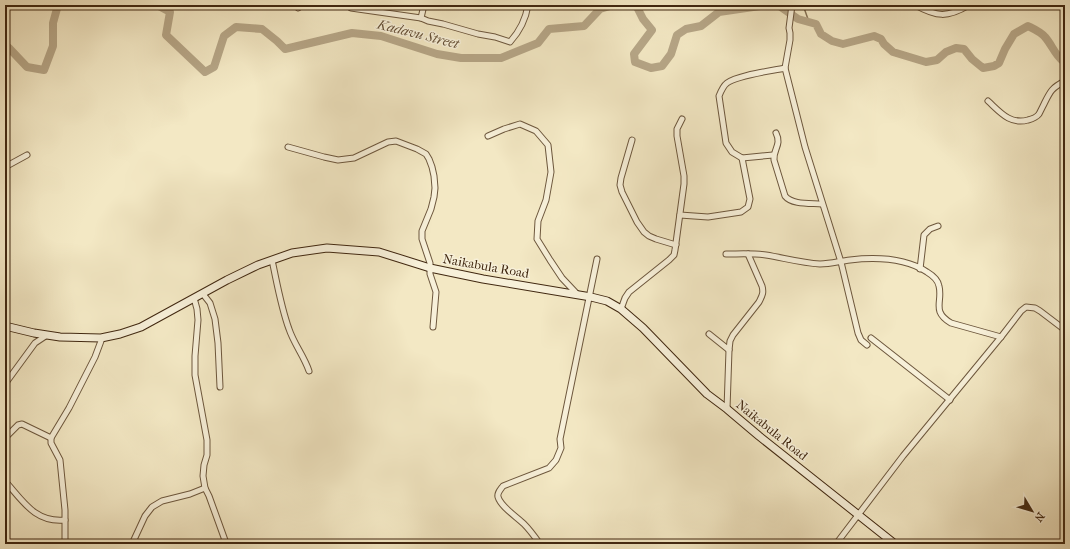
<svg xmlns="http://www.w3.org/2000/svg" width="1070" height="549" font-family="'IM FELL French Canon',serif">
  <rect width="100%" height="100%" fill="#f3e8c4"/>
  <filter id="stains"><feTurbulence type="fractalNoise" baseFrequency=".005" numOctaves="4"/><feColorMatrix values="0 0 0 0 .2 0 0 0 0 .09 0 0 0 0 .02 0 0 0 .5 -.17"/></filter>
  <radialGradient id="worn" r=".72"><stop offset=".6" stop-color="#630" stop-opacity="0"/><stop offset="1" stop-color="#630" stop-opacity=".3"/></radialGradient>
  <g fill="none" stroke-linecap="round" stroke-linejoin="round">
    <path stroke="#877357" stroke-width="1.5" d="M803,5L809,22"/>
    <g stroke="#b6a687" stroke-width="8">
      <path d="M157,5L170,12L166,35L205,72L214,67L224,36L236,27L262,29L277,41L285,49L352,33L381,36L437,54L461,58H501L538,43L549,29L584,26L600,9L613,5"/>
      <path d="M636,5L643,19L652,30L634,54L635,62L651,68L662,66L671,54L677,35L686,29L701,26L719,12L767,5"/>
      <path d="M778,5L798,19L816,24L821,34L832,41L843,44L874,36L881,39L884,44L893,52L926,62L937,60L946,52L956,48L964,49L972,59L983,68L994,66L999,63L1005,49L1014,34L1028,26C1034,29 1041,32 1045,37C1052,45 1055,55 1063,61H1065"/>
      <path d="M5,52L9,48L27,67L44,70L53,46V23L58,5"/>
    </g>
    <defs>
      <g id="street">
        <path d="M297,5L298,8"/>
        <path d="M915,5C937,17 947,18 969,5"/>
        <path d="M351,8L421,18L428,21L443,24L478,34L495,37L510,42C519,32 526,18 528,5"/>
        <path d="M421,18L424,5"/>
        <path d="M785,68L790,40V33L789,28L792,5"/>
        <path d="M988,101C1000,112 1010,125 1028,120C1032,119 1036,118 1039,114C1040,112 1042,108 1043,106C1050,92 1051,88 1065,81"/>
        <path d="M776,133C782,145 773,149 774,160L785,196C792,205 811,203 822,204"/>
        <path d="M488,136L504,129L520,124L536,131L548,145L551,172L546,200L538,221L537,239L550,260L562,278L578,295"/>
        <path d="M632,140L621,178L620,185L622,192L637,222L644,232L649,236L656,239L676,245"/>
        <path d="M288,147L324,157L338,160L354,158L388,142L396,141L417,149L426,154L429,159L432,167L434,176L435,188L434,197L431,209L422,231V239L430,263V274L436,292L433,327"/>
        <path d="M773,155L742,158L732,152L726,143L719,96C721,91 723,86 727,83C738,75 771,71 785,68L805,147L841,262L858,333L861,340L867,345"/>
        <path d="M5,167L27,155"/>
        <path d="M680,215L708,217L741,212L748,207L750,199L742,158"/>
        <path d="M726,254C739,254 753,253 766,255C784,258 802,263 820,264C831,264 840,261 850,260C876,257 905,258 927,272C932,275 938,280 939,286C943,302 931,311 951,323L1001,337"/>
        <path d="M272,260C277,283 281,307 289,329C294,344 304,356 309,371"/>
        <path d="M920,269L924,235L930,229L938,226"/>
        <path d="M203,294L210,303L215,319L218,343L220,387"/>
        <path d="M194,298L197,309L198,320L195,356V375L207,440V455L204,465L203,476L205,488L209,496L226,543"/>
        <path d="M621,309L625,298L629,292L669,260L674,255L675,250L684,184V176L677,136V129L682,119"/>
        <path d="M709,334L729,350"/>
        <path d="M871,338L950,400"/>
        <path d="M5,384L35,343L47,335"/>
        <path d="M727,409L729,350L730,341L733,335L759,302C762,296 764,293 762,286L748,254"/>
        <path d="M5,438L18,425L22,424L51,438"/>
        <path d="M5,481C23,501 35,523 65,520"/>
        <path d="M65,544V510L60,460L51,443V438L69,408L95,357L101,341V338"/>
        <path d="M132,544L145,516L152,507L162,501L190,494L205,488"/>
        <path d="M540,544C535,537 530,530 524,524C517,517 501,507 498,497C497,493 500,490 503,486L549,468L556,460L561,448L560,439L597,259"/>
        <path d="M836,544L903,456L1001,337L1021,311L1026,307L1035,308L1040,311L1065,330"/>
      </g>
      <path id="secondary" d="M5,326L34,333L60,337L101,338L120,334L141,327L227,280L258,265L292,253L327,248L379,252L430,268L483,279L591,297L607,301L621,309L643,328L707,394L727,409L759,436L895,544"/>
    </defs>
    <use href="#street" stroke="#6d573d" stroke-width="7"/>
    <use href="#secondary" stroke="#402710" stroke-width="9"/>
    <use href="#street" stroke="#f7f0d9" stroke-width="5"/>
    <use href="#secondary" stroke="#f7f0d9" stroke-width="7"/>
  </g>
  <g text-anchor="middle" dominant-baseline="central" stroke-width="3" stroke-linejoin="round" paint-order="stroke">
    <g font-size="13" fill="#402710" stroke="#f7f0d9">
      <text transform="translate(486 266) rotate(10)">Naikabula Road</text>
      <text transform="translate(772 430) rotate(39)">Naikabula Road</text>
    </g>
    <g font-size="14" font-style="italic" fill="#634d34" stroke="#f7f0d9">
      <text transform="translate(418 34) rotate(14)">Kadavu Street</text>
    </g>
  </g>
  <rect width="1070" height="549" fill="none" stroke="#f3e8c4" stroke-width="20"/>
  <rect x="6" y="6" width="1058" height="537" fill="none" stroke="#402710" stroke-width="2"/>
  <rect x="10" y="10" width="1050" height="529" fill="none" stroke="#402710"/>
  <g transform="translate(1032 511) rotate(128)" stroke="#f7f0d9" stroke-width="3" paint-order="stroke">
  <path d="M0-3L7 15L0 10L-7 15Z" fill="#402710"/>
  <text y="-6" font-size="11" font-weight="bold" text-anchor="middle" fill="#402710">N</text>
  </g>
  <rect width="100%" height="100%" filter="url(#stains)"/>
  <rect width="100%" height="100%" fill="url(#worn)"/>
</svg>
